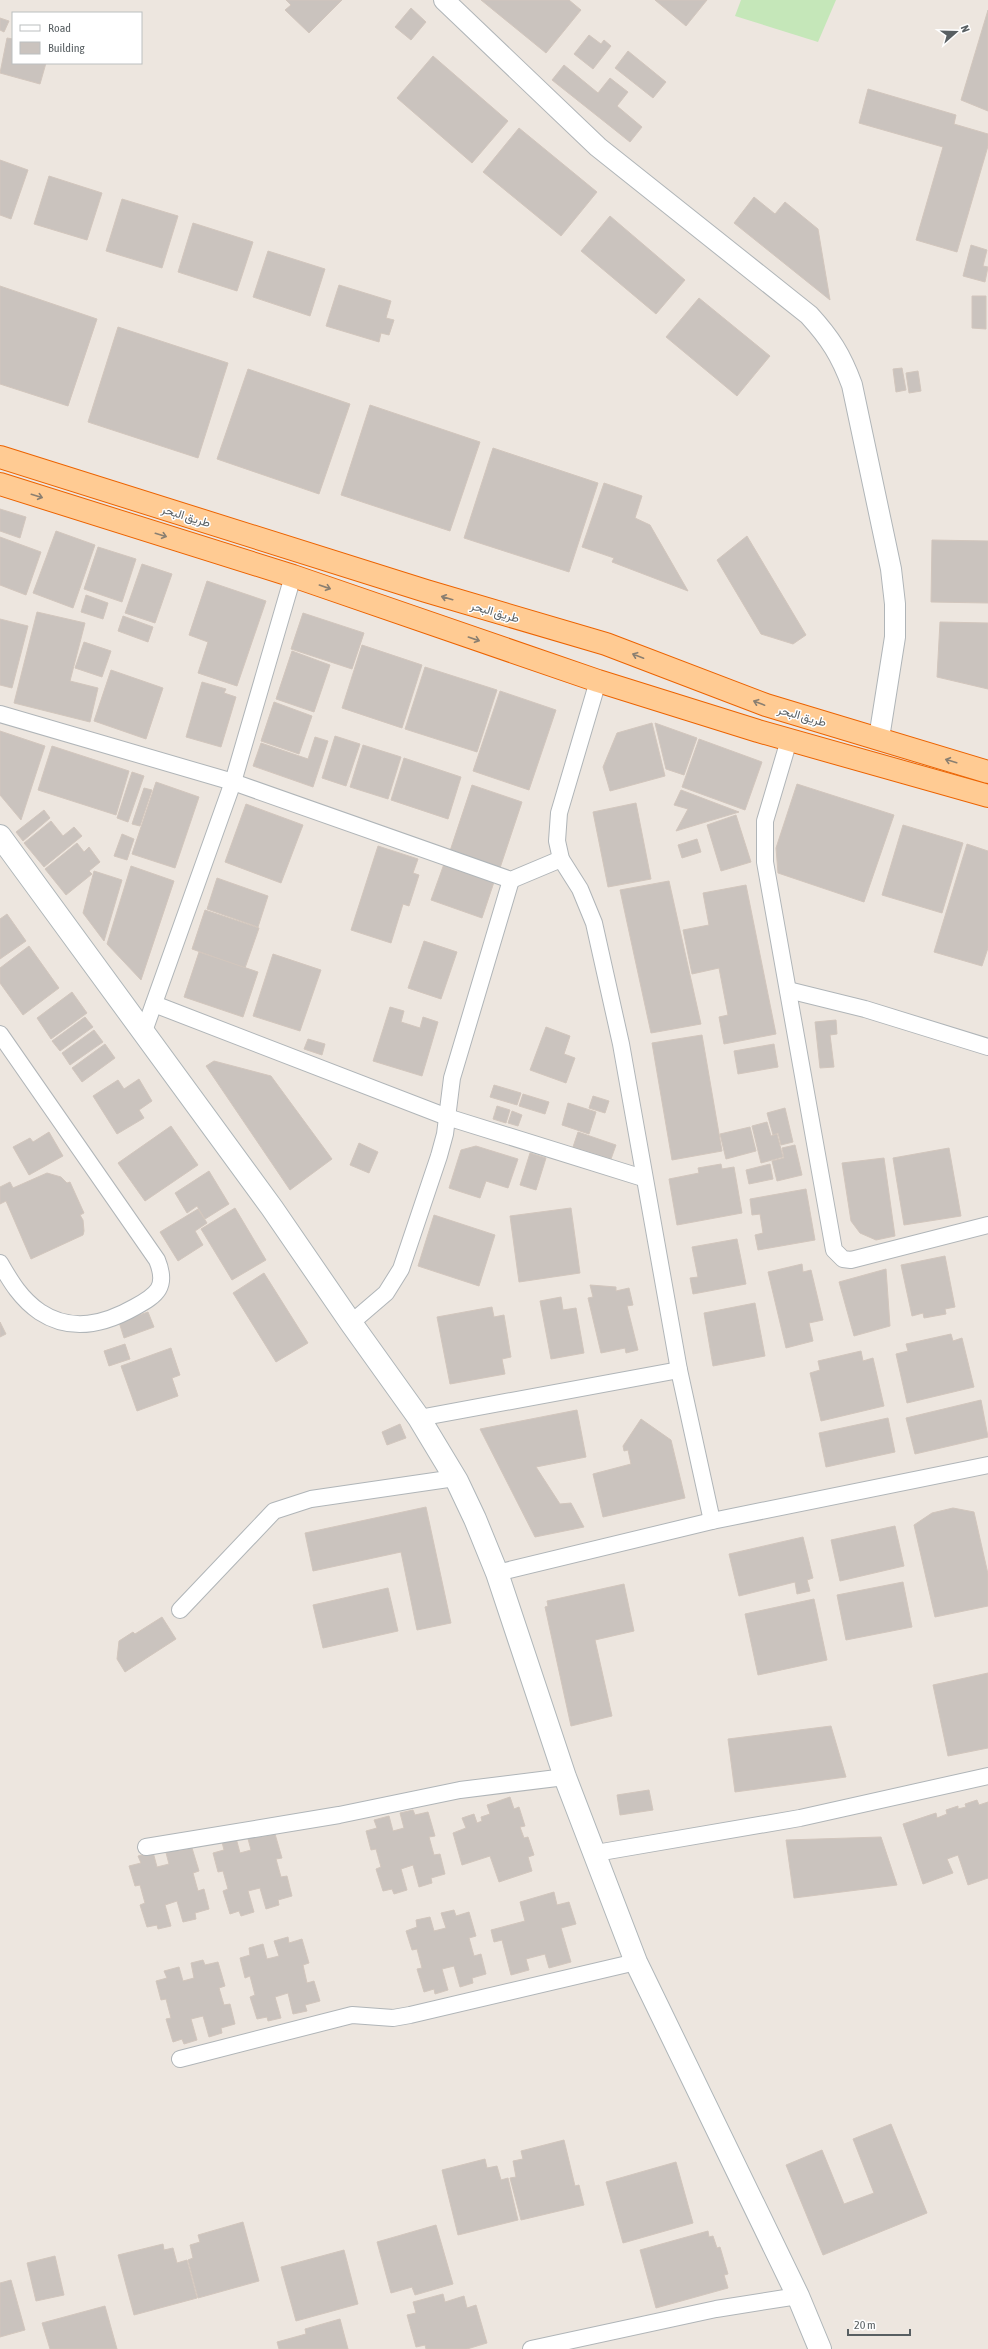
<svg xmlns="http://www.w3.org/2000/svg" width="988" height="2349" font-family="'Asap Condensed',Vazirmatn,sans-serif">
  <rect width="100%" height="100%" fill="#ede6df"/>
  <path fill="#c5e7b9" d="M741,0H836L818,42L735,16Z"/>
  <g fill="#cac3be" stroke="#d2c6bd">
    <path d="M286,0H342L309,33L285,10L291,5Z"/>
    <path d="M481,0H569L581,10L546,53Z"/>
    <path d="M655,0H707L686,26Z"/>
    <path d="M411,8L426,22L411,40L395,27Z"/>
    <path d="M988,10V111L961,100Z"/>
    <path d="M0,18L9,21L4,32L0,30Z"/>
    <path d="M589,35L601,44L604,40L611,46L593,69L574,54Z"/>
    <path d="M7,38L13,39V63H46L40,84L0,73Z"/>
    <path d="M628,51L666,82L653,98L615,68Z"/>
    <path d="M433,56L508,121L472,163L397,98Z"/>
    <path d="M564,65L598,93L610,78L628,92L617,106L642,127L630,142L552,80Z"/>
    <path d="M868,89L956,115L954,124L988,134V146L957,252L916,240L943,147L859,123Z"/>
    <path d="M519,128L597,192L561,236L483,172Z"/>
    <path d="M0,160L28,170L11,219L0,215Z"/>
    <path d="M49,176L102,193L87,240L34,224Z"/>
    <path d="M754,197L775,214L785,202L818,229L830,300L734,223Z"/>
    <path d="M122,199L178,216L162,268L106,251Z"/>
    <path d="M610,216L685,280L656,314L581,251Z"/>
    <path d="M193,223L253,242L237,291L178,272Z"/>
    <path d="M971,245L987,250L983,266L988,267L985,282L963,276Z"/>
    <path d="M268,251L325,269L310,316L253,297Z"/>
    <path d="M339,285L391,301L386,318L394,320L389,335L381,333L379,342L326,326Z"/>
    <path d="M0,286L97,319L68,406L0,384Z"/>
    <path d="M972,296H986V329L972,328Z"/>
    <path d="M699,298L770,356L737,396L666,337Z"/>
    <path d="M118,327L228,363L198,458L88,422Z"/>
    <path d="M902,368L906,390L896,392L893,369Z"/>
    <path d="M248,369L350,404L319,494L217,459Z"/>
    <path d="M918,371L921,391L909,393L906,373Z"/>
    <path d="M370,405L480,442L450,531L341,495Z"/>
    <path d="M493,448L598,483L569,572L464,538Z"/>
    <path d="M604,483L642,496L635,518L650,525L688,591L612,562L614,558L582,547Z"/>
    <path d="M0,509L26,517L20,538L0,531Z"/>
    <path d="M56,531L95,545L73,608L33,593Z"/>
    <path d="M747,536L806,635L793,644L761,634L717,560Z"/>
    <path d="M0,537L41,552L26,595L0,585Z"/>
    <path d="M932,540L988,541V603L931,602Z"/>
    <path d="M98,547L136,559L122,602L84,589Z"/>
    <path d="M142,564L172,574L155,623L125,613Z"/>
    <path d="M207,581L266,601L237,686L198,673L208,642L189,635Z"/>
    <path d="M86,595L108,603L103,619L81,612Z"/>
    <path d="M37,612L85,623L70,681L98,688L90,722L14,703Z"/>
    <path d="M303,613L364,633L352,669L291,649Z"/>
    <path d="M123,616L153,627L148,642L118,631Z"/>
    <path d="M0,619L28,626L12,688L0,685Z"/>
    <path d="M940,622L988,623V689L937,677Z"/>
    <path d="M84,642L111,651L102,677L75,668Z"/>
    <path d="M362,645L422,665L402,728L342,708Z"/>
    <path d="M292,651L330,665L314,712L276,699Z"/>
    <path d="M425,667L497,690L477,752L405,729Z"/>
    <path d="M111,670L163,688L146,739L94,721Z"/>
    <path d="M202,682L226,689L224,693L236,697L221,747L186,737Z"/>
    <path d="M500,691L556,710L529,790L473,771Z"/>
    <path d="M274,702L312,716L299,754L261,741Z"/>
    <path d="M652,723L665,776L610,791L603,767L617,733Z"/>
    <path d="M655,723L697,738L684,775L666,769Z"/>
    <path d="M0,731L45,746L21,820L0,795Z"/>
    <path d="M335,736L360,744L346,786L322,778Z"/>
    <path d="M315,737L328,741L313,787L253,766L261,743L308,759Z"/>
    <path d="M699,739L762,762L745,810L682,787Z"/>
    <path d="M363,745L401,757L388,799L350,787Z"/>
    <path d="M52,746L129,771L116,815L38,790Z"/>
    <path d="M404,758L461,777L448,819L391,800Z"/>
    <path d="M132,772L144,776L128,822L117,818Z"/>
    <path d="M156,782L199,797L175,868L132,854Z"/>
    <path d="M797,784L894,815L864,902L778,873L776,848Z"/>
    <path d="M472,785L522,802L499,871L449,854Z"/>
    <path d="M144,788L152,790L140,826L132,824Z"/>
    <path d="M681,790L739,812L676,831L688,809L674,805Z"/>
    <path d="M636,803L651,879L608,887L593,812Z"/>
    <path d="M246,804L303,825L281,883L225,862Z"/>
    <path d="M44,810L50,818L23,841L16,832Z"/>
    <path d="M736,815L751,862L721,871L707,825Z"/>
    <path d="M51,821L63,836L74,827L82,836L44,867L24,843Z"/>
    <path d="M903,825L963,843L942,913L882,895Z"/>
    <path d="M122,834L134,839L127,860L114,856Z"/>
    <path d="M697,839L701,852L682,858L678,845Z"/>
    <path d="M77,843L84,852L89,847L100,862L89,871L92,874L66,895L45,869Z"/>
    <path d="M967,844L988,851V948L982,966L934,952Z"/>
    <path d="M378,846L418,859L413,873L419,875L409,906L403,904L391,943L351,930Z"/>
    <path d="M444,864L494,882L482,918L431,900Z"/>
    <path d="M131,866L174,881L141,980L107,944Z"/>
    <path d="M94,871L122,880L104,941L83,913Z"/>
    <path d="M217,878L268,896L258,927L207,909Z"/>
    <path d="M669,881L701,1024L651,1033L620,890Z"/>
    <path d="M746,885L776,1034L724,1044L719,1017L728,1015L719,968L692,974L683,930L709,925L703,893Z"/>
    <path d="M205,910L259,928L245,968L192,949Z"/>
    <path d="M7,914L26,941L0,959V919Z"/>
    <path d="M424,941L457,952L441,999L408,988Z"/>
    <path d="M29,946L59,988L23,1015L0,983V968Z"/>
    <path d="M199,952L258,972L243,1017L184,997Z"/>
    <path d="M273,954L321,970L300,1031L253,1016Z"/>
    <path d="M72,992L87,1013L51,1039L37,1018Z"/>
    <path d="M390,1007L404,1011L401,1022L420,1028L423,1017L438,1022L422,1076L373,1061Z"/>
    <path d="M85,1017L93,1027L60,1051L52,1041Z"/>
    <path d="M836,1020L837,1034L830,1035L834,1067L820,1068L815,1022Z"/>
    <path d="M546,1027L570,1036L564,1054L575,1058L566,1083L530,1070Z"/>
    <path d="M94,1030L103,1042L70,1065L62,1053Z"/>
    <path d="M702,1035L722,1151L672,1160L652,1043Z"/>
    <path d="M308,1039L325,1044L322,1055L304,1049Z"/>
    <path d="M105,1044L115,1058L82,1082L72,1068Z"/>
    <path d="M774,1044L778,1067L738,1074L734,1051Z"/>
    <path d="M214,1061L271,1076L332,1159L290,1190L206,1066Z"/>
    <path d="M139,1079L152,1101L139,1110L144,1118L117,1134L93,1096L118,1080L124,1089Z"/>
    <path d="M494,1085L521,1093L517,1105L490,1097Z"/>
    <path d="M523,1094L549,1102L545,1114L519,1106Z"/>
    <path d="M593,1096L609,1101L605,1113L589,1108Z"/>
    <path d="M568,1103L596,1112L589,1134L562,1125Z"/>
    <path d="M497,1106L510,1110L506,1123L493,1119Z"/>
    <path d="M785,1108L793,1142L781,1145L778,1133L773,1135L767,1113Z"/>
    <path d="M512,1111L522,1115L518,1126L508,1123Z"/>
    <path d="M767,1122L771,1136L777,1134L783,1157L761,1163L752,1126Z"/>
    <path d="M171,1126L198,1165L145,1201L118,1163Z"/>
    <path d="M750,1127L756,1151L726,1159L720,1134Z"/>
    <path d="M49,1132L63,1156L29,1175L13,1147L30,1138L33,1142Z"/>
    <path d="M578,1132L616,1145L611,1159L573,1147Z"/>
    <path d="M359,1143L378,1152L369,1173L350,1165Z"/>
    <path d="M795,1145L802,1175L777,1181L772,1161L784,1158L782,1148Z"/>
    <path d="M476,1146L518,1159L508,1188L486,1181L480,1198L449,1188L461,1150Z"/>
    <path d="M949,1148L961,1216L904,1225L893,1158Z"/>
    <path d="M530,1153L546,1158L536,1190L520,1185Z"/>
    <path d="M884,1158L895,1236L876,1240L860,1233L851,1221L842,1163Z"/>
    <path d="M721,1164L722,1169L734,1167L742,1213L677,1225L669,1179L699,1173L698,1168Z"/>
    <path d="M770,1164L773,1179L749,1184L746,1170Z"/>
    <path d="M209,1171L229,1204L205,1219L197,1206L187,1213L175,1193Z"/>
    <path d="M47,1173L61,1177L67,1183L70,1182L84,1213L80,1215L83,1220L84,1231L83,1235L31,1259L6,1201L0,1204V1187L10,1182L13,1188Z"/>
    <path d="M806,1189L815,1240L758,1250L755,1235L763,1233L760,1214L752,1215L750,1199Z"/>
    <path d="M235,1208L266,1260L232,1280L201,1229Z"/>
    <path d="M571,1208L580,1273L519,1282L510,1216Z"/>
    <path d="M198,1209L207,1223L195,1231L203,1245L178,1261L160,1232Z"/>
    <path d="M434,1215L495,1235L479,1286L418,1266Z"/>
    <path d="M737,1239L746,1284L693,1294L690,1278L698,1277L692,1247Z"/>
    <path d="M945,1256L955,1307L945,1309L946,1314L924,1318L923,1313L912,1316L901,1265Z"/>
    <path d="M802,1264L803,1272L811,1270L823,1320L809,1323L813,1341L786,1348L768,1272Z"/>
    <path d="M886,1269L890,1326L854,1336L839,1282Z"/>
    <path d="M264,1273L308,1343L276,1362L233,1293Z"/>
    <path d="M590,1285L616,1287V1291L629,1288L633,1305L627,1306L638,1350L626,1353L625,1348L601,1353L588,1298L593,1297Z"/>
    <path d="M561,1297L563,1310L576,1308L584,1353L551,1359L540,1301Z"/>
    <path d="M755,1303L765,1356L713,1366L704,1313Z"/>
    <path d="M492,1307L494,1317L504,1315L511,1357L502,1359L505,1374L450,1384L437,1317Z"/>
    <path d="M148,1312L154,1327L124,1338L119,1322Z"/>
    <path d="M0,1322L6,1334L0,1337Z"/>
    <path d="M951,1334L953,1341L962,1338L974,1387L907,1403L896,1354L908,1351L906,1344Z"/>
    <path d="M125,1344L130,1359L109,1366L104,1351Z"/>
    <path d="M171,1348L180,1375L172,1378L178,1396L137,1411L121,1366Z"/>
    <path d="M861,1351L863,1361L873,1358L884,1406L821,1421L810,1373L820,1370L818,1361Z"/>
    <path d="M981,1400L988,1437L915,1454L906,1418Z"/>
    <path d="M577,1410L586,1457L536,1467L560,1504L571,1503L584,1527L535,1537L480,1429Z"/>
    <path d="M888,1418L895,1452L826,1467L819,1433Z"/>
    <path d="M641,1419L671,1440L685,1498L603,1517L593,1474L631,1464L628,1450L624,1451L623,1446Z"/>
    <path d="M400,1424L406,1438L387,1445L382,1432Z"/>
    <path d="M426,1507L451,1623L417,1630L401,1552L313,1571L305,1533Z"/>
    <path d="M953,1508L974,1512L988,1574V1606L935,1617L914,1525L932,1513Z"/>
    <path d="M895,1526L904,1566L840,1581L831,1540Z"/>
    <path d="M803,1537L813,1578L807,1580L810,1591L797,1594L795,1582L739,1596L729,1554Z"/>
    <path d="M903,1582L912,1627L846,1640L837,1595Z"/>
    <path d="M624,1584L634,1631L595,1640L612,1716L571,1726L545,1607L548,1606L547,1601Z"/>
    <path d="M388,1588L398,1631L323,1648L313,1605Z"/>
    <path d="M814,1599L827,1660L758,1675L745,1614Z"/>
    <path d="M162,1617L176,1639L125,1672L117,1659L119,1641L133,1632L135,1634Z"/>
    <path d="M988,1673V1748L948,1756L933,1685Z"/>
    <path d="M831,1726L846,1777L735,1792L728,1739Z"/>
    <path d="M649,1790L653,1810L620,1815L617,1795Z"/>
    <path d="M510,1797L514,1809L519,1807L525,1826L520,1827L524,1838L528,1837L534,1855L528,1857L532,1871L499,1882L490,1856L462,1865L453,1833L466,1828L462,1818L474,1814L477,1823L482,1821L481,1817L490,1814L487,1805Z"/>
    <path d="M977,1800L979,1805L988,1802V1878L968,1885L958,1855L947,1859L953,1873L923,1884L903,1824L936,1813L937,1818L947,1814L946,1810L958,1806V1809L966,1807L965,1804Z"/>
    <path d="M413,1810L415,1815L428,1812L435,1836L429,1837L434,1855L440,1854L445,1874L431,1878L432,1883L419,1887L413,1865L401,1869L407,1890L394,1894L392,1889L383,1891L376,1869L381,1867L376,1849L371,1850L366,1831L377,1828L374,1820L389,1816L393,1831L404,1828L400,1813Z"/>
    <path d="M260,1832L262,1837L275,1834L282,1858L276,1859L281,1877L287,1876L292,1896L278,1900L279,1905L266,1909L260,1888L248,1891L254,1912L241,1916L239,1911L230,1914L223,1891L228,1889L223,1871L218,1872L213,1853L224,1850L222,1842L236,1838L240,1853L251,1850L247,1835Z"/>
    <path d="M881,1837L897,1885L794,1898L786,1840Z"/>
    <path d="M177,1845L179,1851L192,1848L199,1871L193,1873L198,1891L204,1889L209,1909L195,1913L196,1919L183,1922L177,1901L165,1905L171,1926L158,1929L157,1925L147,1927L140,1905L145,1903L140,1885L135,1886L129,1866L141,1863L138,1856L153,1852L157,1867L169,1864L165,1849Z"/>
    <path d="M554,1892L557,1905L569,1902L576,1924L561,1928L571,1962L549,1968L545,1954L526,1959L529,1970L511,1975L502,1940L494,1942L491,1930L525,1921L520,1902Z"/>
    <path d="M454,1910L456,1916L469,1912L476,1936L469,1938L474,1956L481,1954L486,1974L472,1978L473,1983L460,1987L454,1966L442,1969L448,1990L435,1994L434,1989L424,1992L417,1969L422,1968L417,1949L412,1950L406,1931L417,1927L416,1920L430,1917L434,1931L446,1928L441,1913Z"/>
    <path d="M288,1937L289,1943L302,1939L309,1963L303,1965L307,1983L314,1981L320,2001L305,2005L307,2011L293,2014L288,1993L275,1997L281,2018L268,2021L267,2017L257,2019L250,1997L255,1995L250,1976L245,1978L240,1958L250,1955L249,1948L263,1944L267,1959L279,1956L274,1941Z"/>
    <path d="M203,1960L205,1965L218,1962L225,1986L219,1988L224,2005L230,2004L235,2024L221,2028L222,2033L209,2037L203,2016L191,2019L197,2040L184,2044L182,2039L173,2042L166,2019L171,2018L166,1999L161,2000L156,1981L167,1978L164,1971L179,1967L183,1981L194,1978L191,1963Z"/>
    <path d="M891,2124L927,2213L823,2255L786,2165L822,2150L844,2204L874,2193L853,2139Z"/>
    <path d="M564,2140L575,2186L579,2185L584,2205L521,2220L510,2178L516,2177L513,2161L523,2159L521,2151Z"/>
    <path d="M485,2159L487,2168L497,2166L501,2180L508,2178L518,2220L458,2235L442,2170Z"/>
    <path d="M676,2162L693,2223L623,2243L606,2182Z"/>
    <path d="M243,2222L259,2281L198,2298L188,2260L193,2258L190,2245L200,2242L198,2235Z"/>
    <path d="M436,2225L453,2284L415,2295L412,2287L391,2293L377,2242Z"/>
    <path d="M708,2231L709,2237L713,2236L717,2248L720,2247L728,2274L724,2275L728,2288L656,2308L640,2250Z"/>
    <path d="M163,2244L164,2250L173,2248L177,2263L187,2260L197,2298L134,2315L118,2255Z"/>
    <path d="M344,2250L358,2304L296,2321L281,2267Z"/>
    <path d="M55,2256L64,2295L36,2301L27,2263Z"/>
    <path d="M11,2280L25,2330L0,2337V2283Z"/>
    <path d="M443,2294L445,2302L464,2296L467,2308L476,2305L487,2343L467,2349H426L425,2345L416,2347L407,2315L416,2313L413,2302Z"/>
    <path d="M105,2306L117,2349H50L42,2323Z"/>
    <path d="M340,2319L348,2349H279L277,2342L306,2334L305,2329Z"/>
  </g>
  <g fill="none" stroke-linecap="round" stroke-linejoin="round">
    <defs>
      <g id="minor">
        <path d="M598,681L559,813L557,841L561,859L580,889L594,923L621,1044L679,1370L712,1521"/>
        <path d="M0,714L233,782L511,880L561,859"/>
        <path d="M789,740L765,821V862L834,1250L843,1259L851,1260L988,1225"/>
        <path d="M788,990L865,1009L988,1047"/>
        <path d="M154,1004L447,1117L643,1178"/>
        <path d="M0,1034L157,1260C168,1287 157,1295 135,1307C105,1324 72,1333 40,1312C21,1299 11,1282 0,1263"/>
        <path d="M143,1034L233,782L293,576"/>
        <path d="M351,1323L386,1293L401,1269L439,1156L445,1134L452,1078L511,880"/>
        <path d="M419,1418L679,1370"/>
        <path d="M497,1573L712,1521L988,1465"/>
        <path d="M180,1610L274,1511L311,1499L455,1478"/>
        <path d="M146,1847L339,1815L460,1790L565,1777"/>
        <path d="M596,1853L800,1818L988,1776"/>
        <path d="M180,2059L352,2015L393,2018L410,2015L636,1962"/>
        <path d="M531,2349L716,2309L798,2296"/>
      </g>
      <path id="tertiary" d="M444,0L598,147L809,315C830,338 841,355 852,385L891,569L895,604V637L879,738"/>
      <path id="secondary" d="M0,836L272,1208L351,1323L419,1418L457,1481L475,1519L497,1573L565,1777L636,1962L798,2296L820,2349"/>
      <g id="trunk">
        <path d="M0,457L426,591L606,644L766,705L988,772"/>
        <path d="M0,484L293,576L598,681L758,731L988,796"/>
      </g>
    </defs>
    <use href="#minor" stroke="#b0b5b8" stroke-width="18"/>
    <use href="#tertiary" stroke="#b0b5b8" stroke-width="22"/>
    <use href="#secondary" stroke="#afb6b9" stroke-width="24"/>
    <use href="#trunk" stroke="#ec6300" stroke-width="24"/>
    <use href="#minor" stroke="#fff" stroke-width="16"/>
    <use href="#tertiary" stroke="#fff" stroke-width="20"/>
    <use href="#secondary" stroke="#fff" stroke-width="22"/>
    <use href="#trunk" stroke="#ffcb93" stroke-width="22"/>
  </g>
  <defs><path id="oneway-shaft" d="M-6 0H5M1.5-3L5.5 0L1.5 3" fill="none" stroke-width="1.6" stroke-linecap="round" stroke-linejoin="round"/></defs>
  <g stroke="#8a7f71">
    <use href="#oneway-shaft" transform="translate(37 496) rotate(17)"/>
    <use href="#oneway-shaft" transform="translate(161 535) rotate(17)"/>
    <use href="#oneway-shaft" transform="translate(325 587) rotate(19)"/>
    <use href="#oneway-shaft" transform="translate(447 598) rotate(-164)"/>
    <use href="#oneway-shaft" transform="translate(474 639) rotate(19)"/>
    <use href="#oneway-shaft" transform="translate(638 656) rotate(-159)"/>
    <use href="#oneway-shaft" transform="translate(759 703) rotate(-159)"/>
    <use href="#oneway-shaft" transform="translate(951 761) rotate(-163)"/>
  </g>
  <g text-anchor="middle" dominant-baseline="central" stroke-width="3" stroke-linejoin="round" paint-order="stroke">
    <g font-size="12" fill="#585f62" stroke="#fff">
      <text transform="translate(186 516) rotate(17)">طريق البحر</text>
      <text transform="translate(495 612) rotate(16)">طريق البحر</text>
      <text transform="translate(802 716) rotate(16)">طريق البحر</text>
    </g>
  </g>
  <rect x="12" y="12" width="130" height="52" fill="#ffffff" stroke="#bcbfc0"/>
  <rect x="20" y="25" width="20" height="6" fill="#ffffff" stroke="#bcbfc0"/>
  <text x="48" y="32" font-size="12" fill="#585f62">Road</text>
  <rect x="20" y="42" width="20" height="12" fill="#cac3be" stroke="#bcbfc0"/>
  <text x="48" y="52" font-size="12" fill="#585f62">Building</text>
  <g transform="translate(956 32) rotate(70)" stroke="#ffffff" stroke-width="3" paint-order="stroke">
  <path d="M0-3L7 15L0 10L-7 15Z" fill="#585f62"/>
  <text y="-6" font-size="11" font-weight="bold" text-anchor="middle" fill="#585f62">N</text>
  </g>
  <path d="M848 2329v6h62v-6" fill="none" stroke="#585f62" stroke-width="2"/>
  <text x="854" y="2329" font-size="12" fill="#585f62" stroke="#ffffff" stroke-width="3" paint-order="stroke">20 m</text>
</svg>
